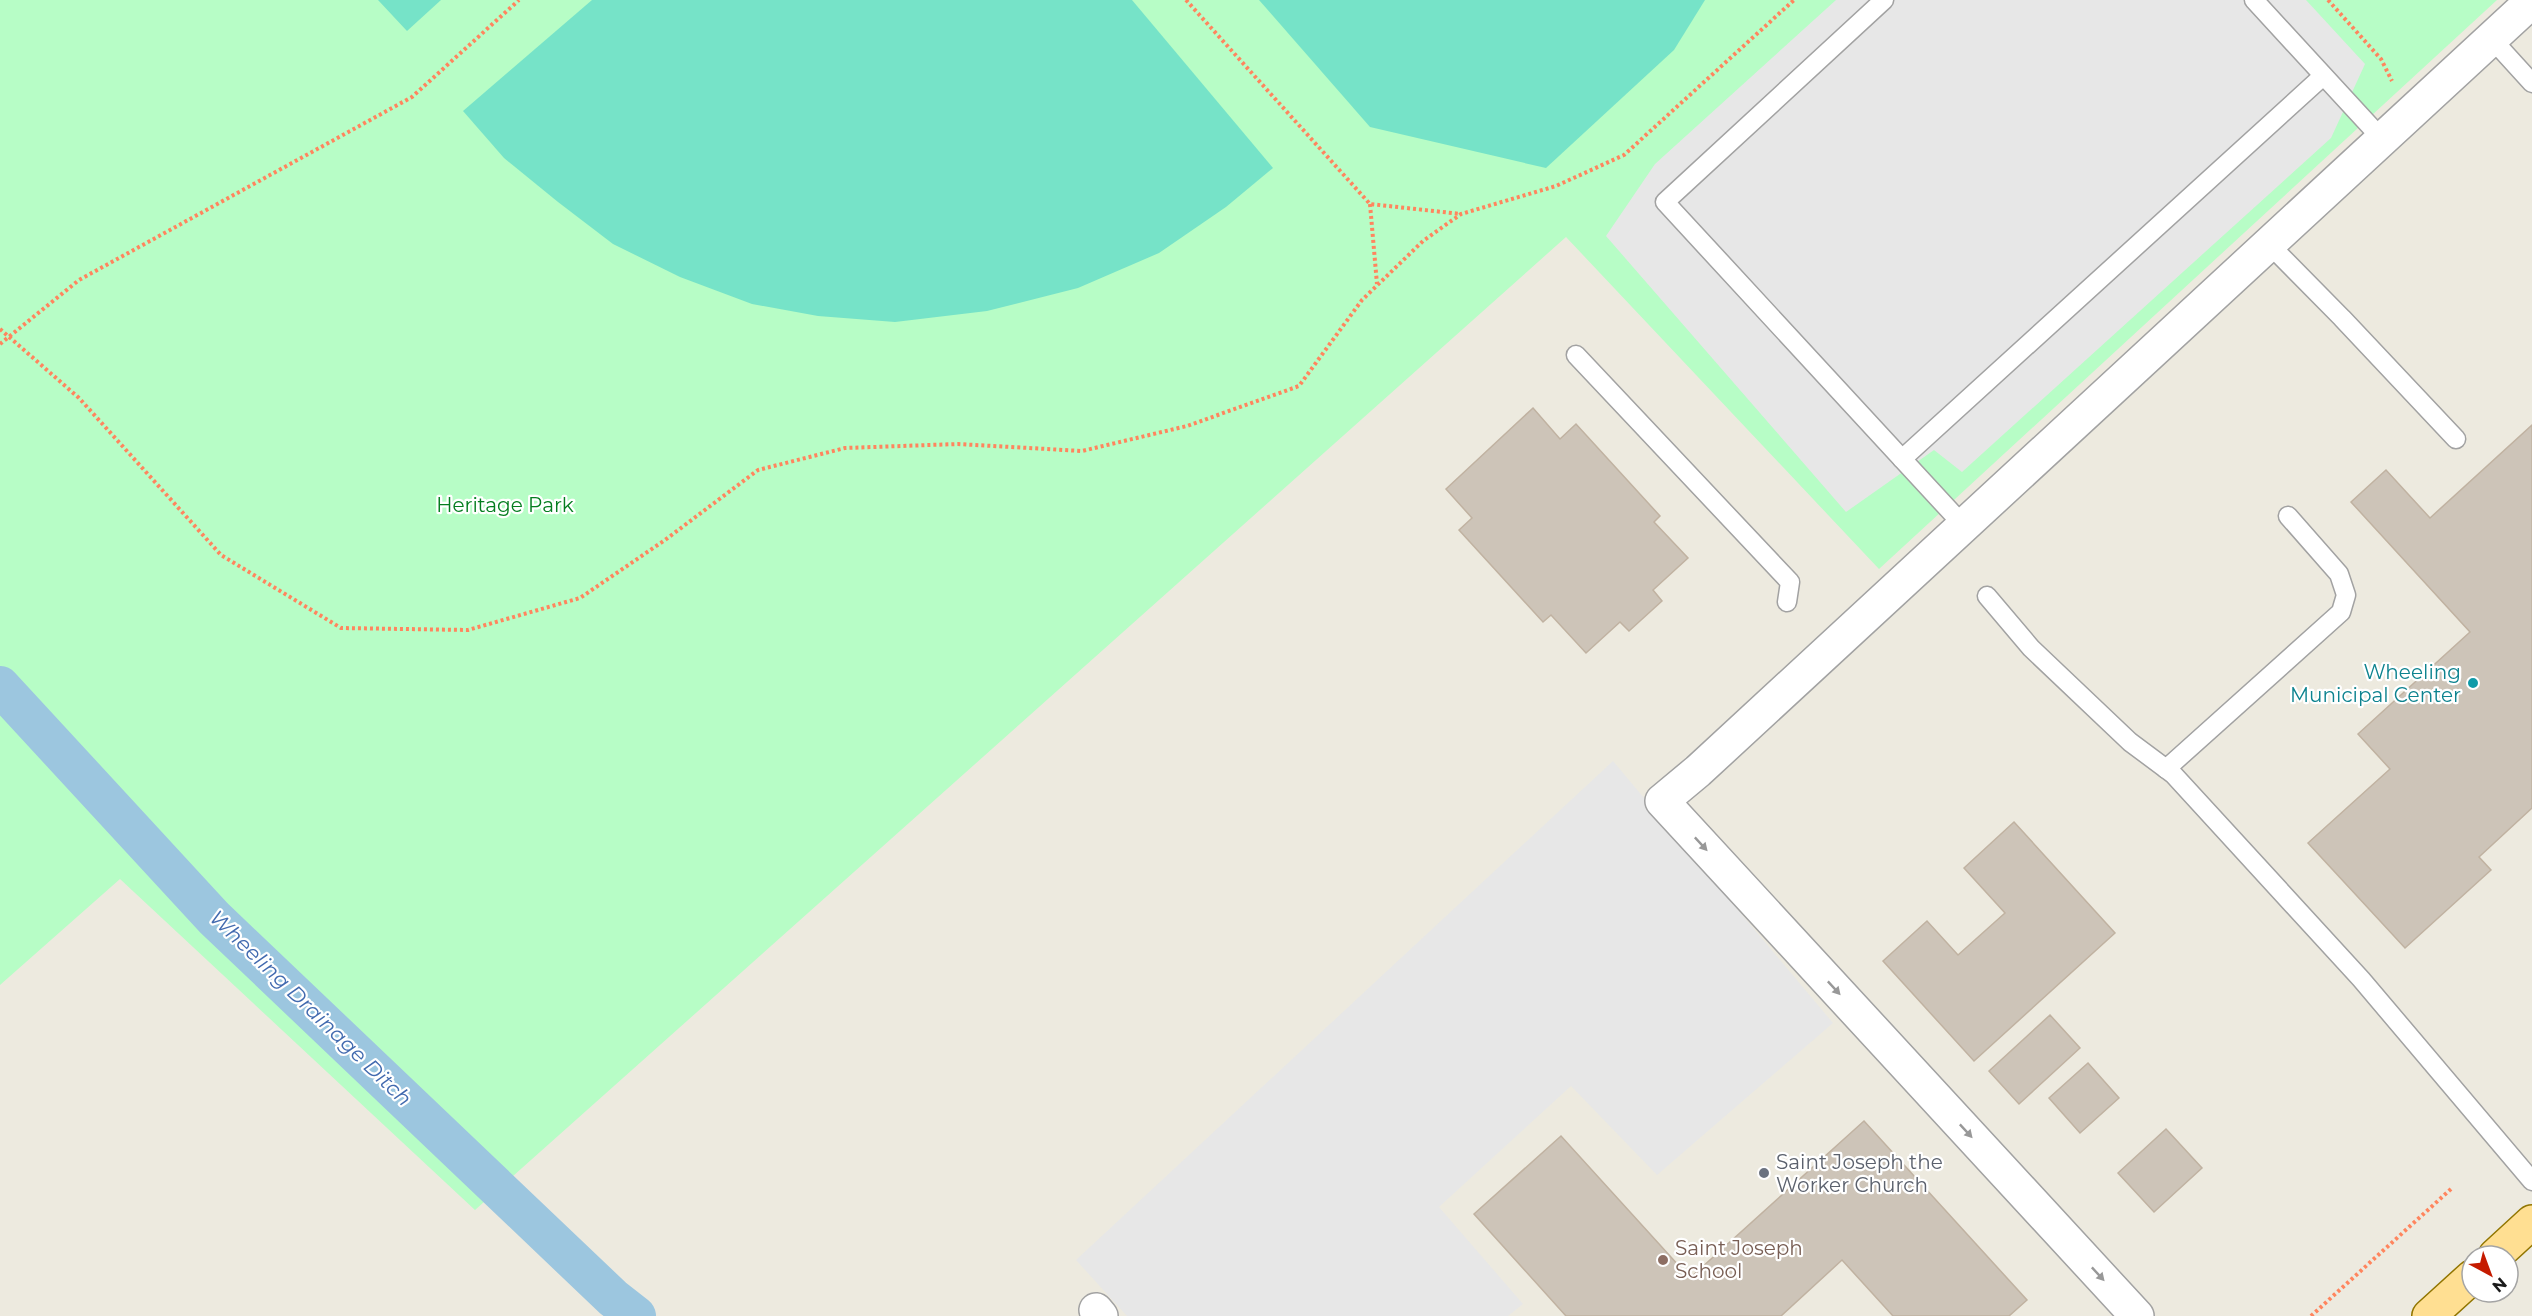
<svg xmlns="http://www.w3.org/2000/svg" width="2532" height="1316" font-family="Montserrat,sans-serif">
  <rect width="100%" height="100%" fill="#edeadf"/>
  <path fill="#b7fdc6" d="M0,0H2497L1879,569L1566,237L475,1210L120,879L0,985Z"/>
  <g fill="#76e3c8">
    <path d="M378,0H441L407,31Z"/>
    <path d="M592,0H1132L1273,168L1226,207L1159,253L1078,288L987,311L895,322L818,316L752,304L680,277L613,244L558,202L504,158L463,111Z"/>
    <path d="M1259,0H1705L1674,50L1546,168L1370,127Z"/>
  </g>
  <g fill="#e7e7e7">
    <path d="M1836,0H2306L2365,64L2331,138L1962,472L1934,450L1846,512L1606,236L1655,164Z"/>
    <path d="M1613,761L1833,1023L1657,1175L1571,1086L1439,1207L1523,1304L1508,1316H1127L1076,1260Z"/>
  </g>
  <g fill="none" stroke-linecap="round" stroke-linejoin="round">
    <path stroke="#9cc6df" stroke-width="40" d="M0,686L214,918L613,1298L636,1316"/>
  </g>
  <g fill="#cdc4b8" stroke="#c0b2a1" stroke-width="1.5">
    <path d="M1533,408L1560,439L1576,424L1660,516L1654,522L1688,558L1653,590L1662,601L1629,631L1620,622L1586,653L1551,615L1543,622L1459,530L1472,518L1446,489Z"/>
    <path d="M2532,425V808L2479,857L2491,870L2405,948L2308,843L2390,769L2358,734L2470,632L2351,502L2386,470L2430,518Z"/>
    <path d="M2014,822L2115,933L1974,1061L1883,961L1927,921L1958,955L2005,913L1964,868Z"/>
    <path d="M2050,1015L2080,1048L2019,1104L1989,1071Z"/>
    <path d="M2088,1063L2119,1098L2080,1133L2049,1098Z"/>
    <path d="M1864,1121L2027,1300L2009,1316H1893L1842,1260L1781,1316H1566L1474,1214L1561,1136L1690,1278Z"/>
    <path d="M2166,1129L2202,1168L2154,1212L2118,1173Z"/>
  </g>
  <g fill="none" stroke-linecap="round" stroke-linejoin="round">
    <defs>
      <g id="service">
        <path d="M1884,0L1665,202L1964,526"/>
        <path d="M2254,0L2382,139"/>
        <path d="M2491,38L2532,83"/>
        <path d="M2269,244L2342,318L2456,439"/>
        <path d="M1576,355L1790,582L1787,602"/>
        <path d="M1902,459L2323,76"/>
        <path d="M1987,596L2031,648L2130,742L2173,774L2361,979L2532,1181"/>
        <path d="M2166,769L2341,612L2346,595L2339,574L2288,516"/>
      </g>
      <g id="minor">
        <path d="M1096,1310L1101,1316"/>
        <path d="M2137,1316L1662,801L1698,771L2532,1"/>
      </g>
      <g id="primary">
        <path d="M2495,1256L2532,1222"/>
        <path d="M2429,1316L2472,1277"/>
      </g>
    </defs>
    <use href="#service" stroke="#a2a2a2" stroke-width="21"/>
    <use href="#minor" stroke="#a2a2a2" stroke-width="36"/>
    <use href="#primary" stroke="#917500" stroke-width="36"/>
    <g stroke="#ff855e" stroke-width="4" stroke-dasharray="3 3" stroke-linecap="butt">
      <path d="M1186,0L1370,204L1461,214"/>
      <path d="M2328,0L2381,59L2392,81"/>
      <path d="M1370,204L1377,284"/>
      <path d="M0,329L79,398L221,555L341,628L468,630L580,598L665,540L758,470L845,448L958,444L1082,451L1187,426L1299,386L1362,300L1423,241L1461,214L1556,186L1624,155L1794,0"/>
      <path d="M0,344L79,280L412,97L519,0"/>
      <path d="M2311,1316L2451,1189"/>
    </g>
    <use href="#service" stroke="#fff" stroke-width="18"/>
    <use href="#minor" stroke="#fff" stroke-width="33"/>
    <use href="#primary" stroke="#ffdf92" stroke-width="33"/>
  </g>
  <defs><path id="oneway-solid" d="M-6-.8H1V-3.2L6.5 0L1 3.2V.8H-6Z" transform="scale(1.5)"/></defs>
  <g fill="#989898">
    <use href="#oneway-solid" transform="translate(1701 844) rotate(47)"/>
    <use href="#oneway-solid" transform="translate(1834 988) rotate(47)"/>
    <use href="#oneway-solid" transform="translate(1966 1131) rotate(47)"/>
    <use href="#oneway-solid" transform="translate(2098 1274) rotate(47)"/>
  </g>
  <circle fill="#0f9aa8" stroke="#fff" stroke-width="2" cx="2473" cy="683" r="6"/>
  <circle fill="#6b7280" stroke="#fff" stroke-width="2" cx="1764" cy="1173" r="6"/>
  <circle fill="#8d6e63" stroke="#fff" stroke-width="2" cx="1663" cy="1260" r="6"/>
  <g text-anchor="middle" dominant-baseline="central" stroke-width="4.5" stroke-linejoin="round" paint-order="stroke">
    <g font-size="20" fill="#047d1f" stroke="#fff">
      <text x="505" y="505">Heritage Park</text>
    </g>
    <g font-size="20" fill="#0d838f" stroke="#fff" text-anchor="end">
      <text x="2461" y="672">Wheeling<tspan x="2461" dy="23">Municipal Center</tspan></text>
    </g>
    <g font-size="20" fill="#5b616d" stroke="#fff" text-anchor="start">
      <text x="1776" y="1162">Saint Joseph the<tspan x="1776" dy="23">Worker Church</tspan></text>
    </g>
    <g font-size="20" fill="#785e54" stroke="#fff" text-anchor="start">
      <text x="1675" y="1248">Saint Joseph<tspan x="1675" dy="23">School</tspan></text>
    </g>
    <g font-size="21" font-style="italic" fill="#426aaf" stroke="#fff">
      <text transform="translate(311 1008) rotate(44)">Wheeling Drainage Ditch</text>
    </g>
  </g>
  <g transform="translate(2490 1274) rotate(139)"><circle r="28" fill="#ffffff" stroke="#a4a4a4" stroke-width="1.5"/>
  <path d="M0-4.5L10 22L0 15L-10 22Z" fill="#c51b00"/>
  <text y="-9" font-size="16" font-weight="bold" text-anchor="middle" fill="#1b1b1b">N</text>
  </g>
</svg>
